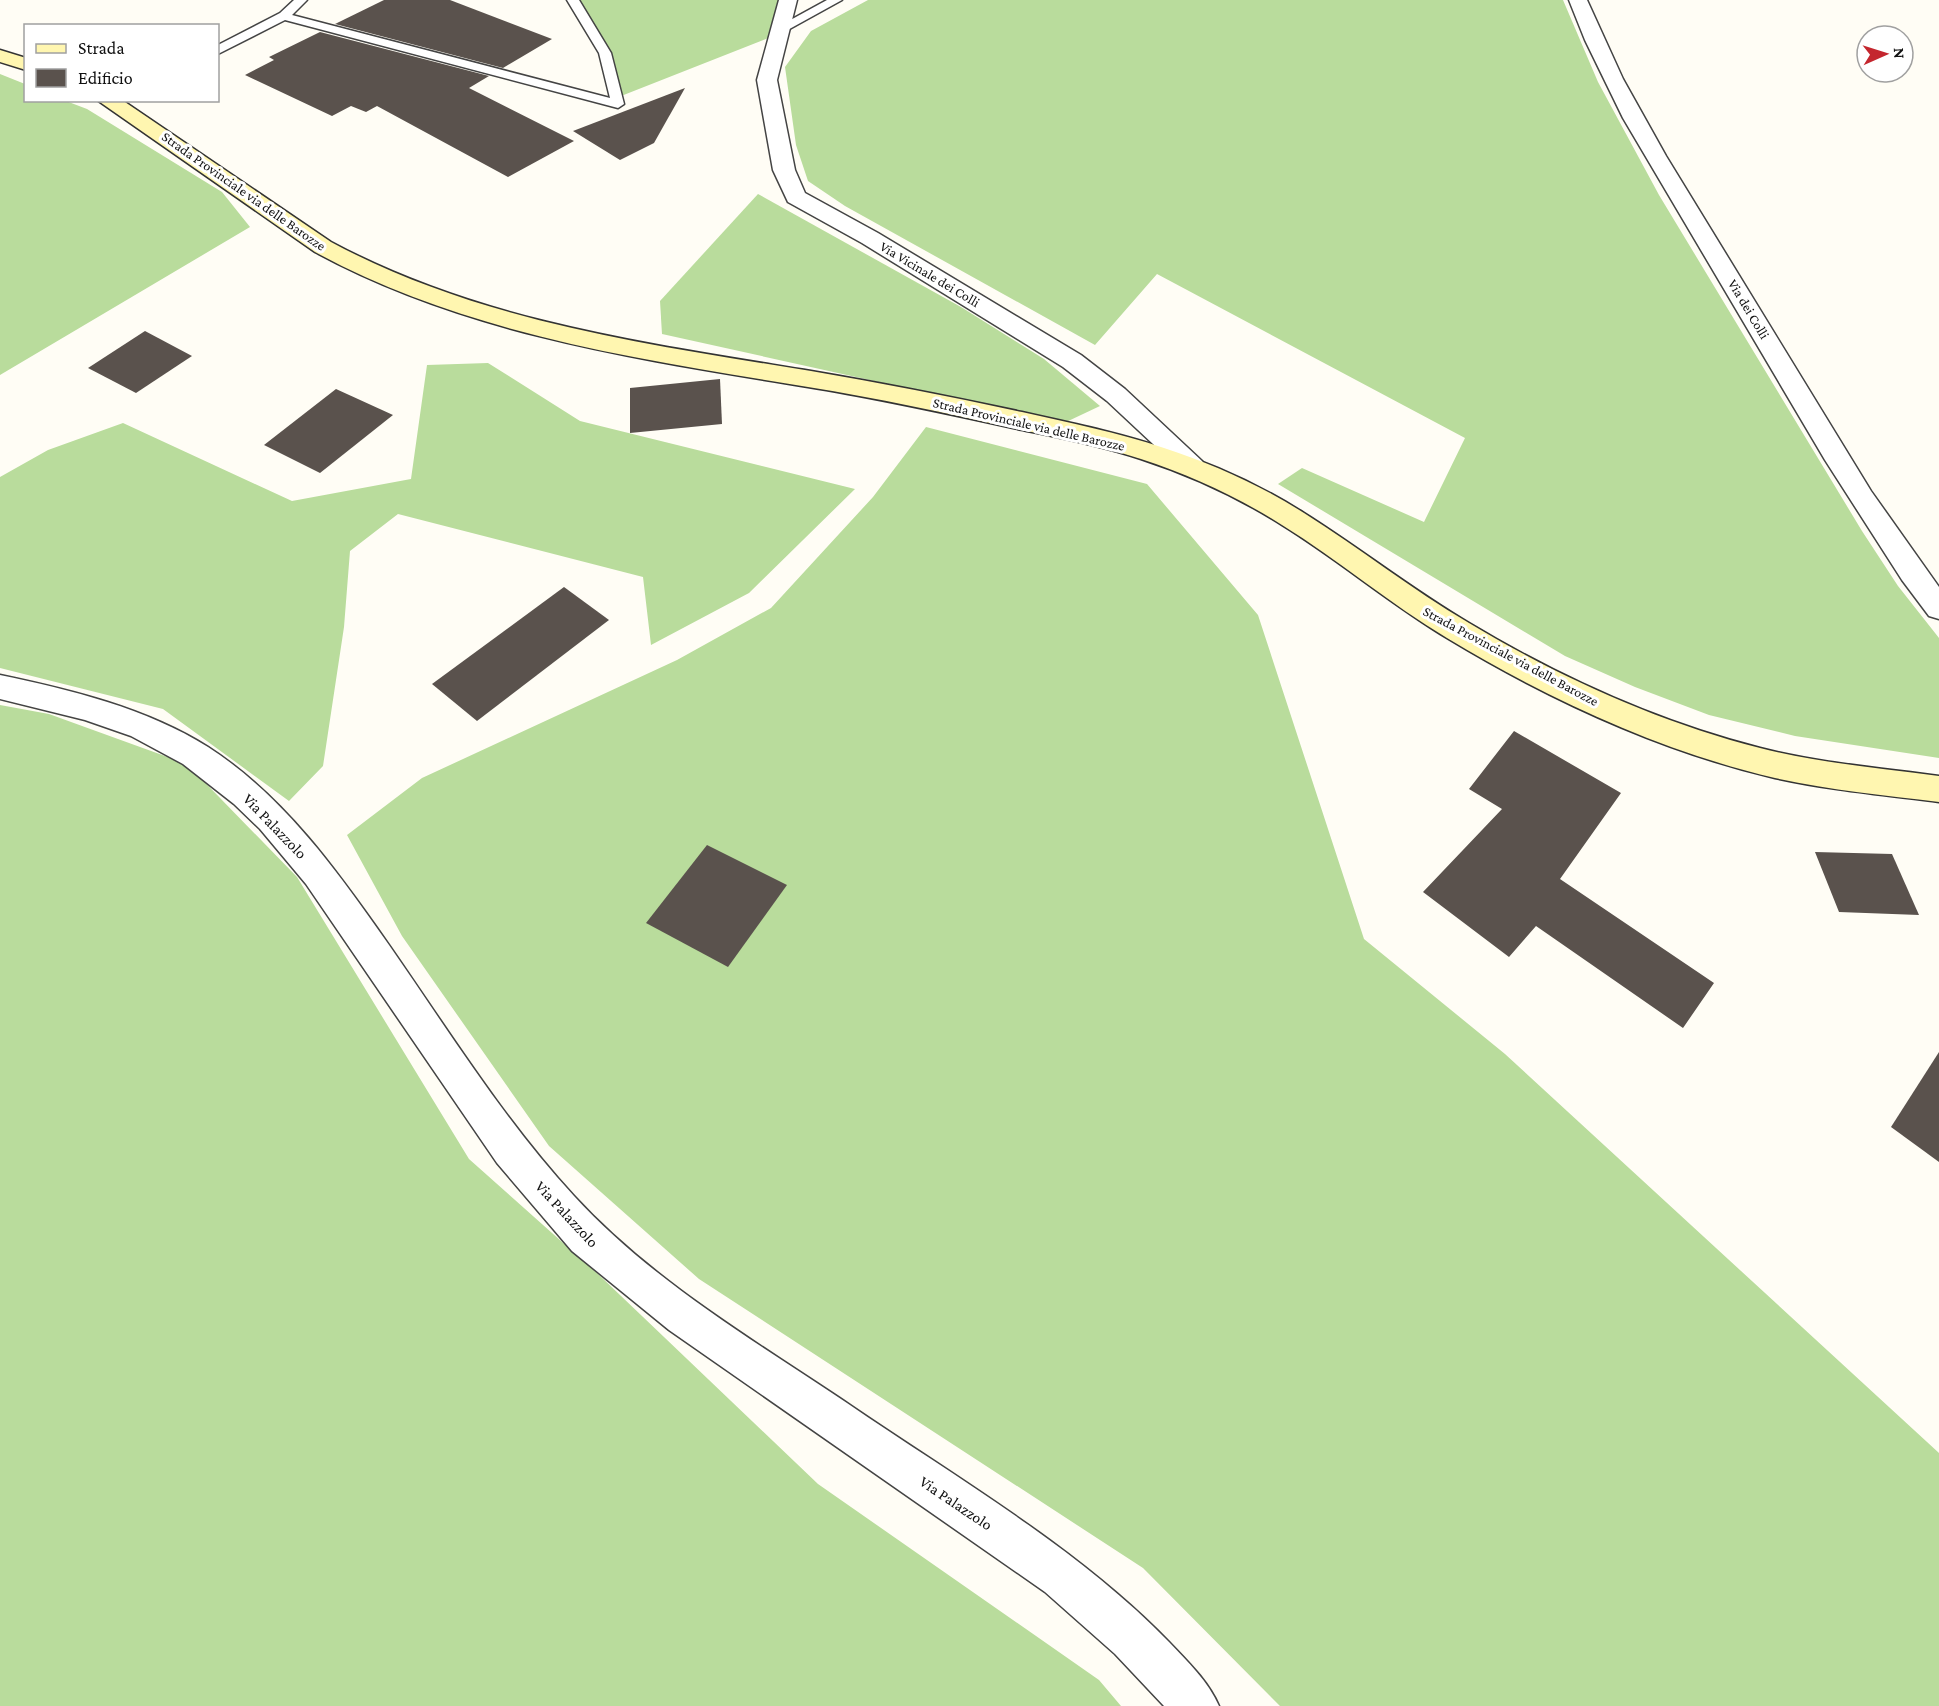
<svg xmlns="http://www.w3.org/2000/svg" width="1939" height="1706" font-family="'Crimson Pro',serif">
  <rect width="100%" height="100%" fill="#fffdf5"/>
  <g fill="#b9dc9c">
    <path d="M573,0H782L771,37L616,98L605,53Z"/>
    <path d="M868,0H1563L1598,82L1659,195L1862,531L1898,586L1939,638V758L1795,736L1709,715L1635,687L1565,656L1278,484L1302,468L1424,522L1465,438L1157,274L1095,345L845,206L808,181L796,145L785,67L811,31Z"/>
    <path d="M0,74L25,84L26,100L66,101L87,109L222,192L250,227L0,375Z"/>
    <path d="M758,194L961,307L1044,359L1100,406L1064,423L662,334L660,301Z"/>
    <path d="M488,363L580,421L855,489L749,593L651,645L643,577L398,514L350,551L344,627L323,766L289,801L163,709L0,668V477L48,450L123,423L292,501L411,479L427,365Z"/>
    <path d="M926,427L1147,484L1258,615L1364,939L1505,1054L1939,1453V1706H1280L1143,1568L699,1279L549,1146L402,936L347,835L422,778L677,660L771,608L873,497Z"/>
    <path d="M0,705L49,714L187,764L297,877L469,1159L598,1274L818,1484L1099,1680L1121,1706H0Z"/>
  </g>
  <g fill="#5a524d">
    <path d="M384,0H450L552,39L503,68L335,24Z"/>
    <path d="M320,32L489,76L469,88L574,141L508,177L377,106L366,112L351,106L332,116L245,75L274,60L269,57Z"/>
    <path d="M685,88L654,143L620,160L573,131Z"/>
    <path d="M145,331L192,356L136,393L88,368Z"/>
    <path d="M720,379L722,424L630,433V388Z"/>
    <path d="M336,389L393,415L320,473L264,445Z"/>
    <path d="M564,587L609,620L477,721L432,684Z"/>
    <path d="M1514,731L1621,793L1560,879L1714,983L1683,1028L1536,926L1509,957L1423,892L1502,809L1469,789Z"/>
    <path d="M707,845L787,885L728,967L646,923Z"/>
    <path d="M1815,852L1892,854L1919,915L1839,912Z"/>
    <path d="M1939,1052V1162L1891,1127Z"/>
  </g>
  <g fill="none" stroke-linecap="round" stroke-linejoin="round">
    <defs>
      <g id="service">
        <path d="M294,0H307L292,15L610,98L599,53L567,0H579L611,53L624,104L618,108L285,20L218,54V45L280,13Z"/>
        <path d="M827,0H842L784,32L774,29Z"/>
      </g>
      <g id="minor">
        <path d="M779,0H797L777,80L795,170L805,193L878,233L1081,355L1125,389L1202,461L1206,467L1202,473L1193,476L1184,473L1107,401L1063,367L862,243L788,202L773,170L757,80Z"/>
        <path d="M1569,0H1587L1623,79L1666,156L1871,491L1939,587V619L1929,616L1902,580L1825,460L1623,118L1585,40Z"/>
        <path d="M0,675C71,690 146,708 208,747C284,796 338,872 389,945C448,1030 504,1120 574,1196C651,1280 753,1340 847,1403C955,1477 1078,1548 1169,1642C1188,1662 1208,1681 1219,1706H1164L1115,1654L1045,1592L669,1330L572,1251L497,1163L306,884L260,829L234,804L183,764L131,736L85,720L0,699Z"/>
      </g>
      <g id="secondary">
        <path d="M0,50L26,58V70L0,62Z"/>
        <path d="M97,100H122L331,242C480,322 646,344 811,371C882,383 952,397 1022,412C1070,423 1117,432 1164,448C1213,464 1260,485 1304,513C1360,548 1411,589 1469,623C1559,677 1658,722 1760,748C1819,763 1879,768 1939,776V802C1884,795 1829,790 1775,778C1660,751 1548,699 1447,638C1390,604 1339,560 1282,525C1238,497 1190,475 1141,459C1099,445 1056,437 1013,428C945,413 877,398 808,387C639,359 468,335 315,252Z"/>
      </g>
    </defs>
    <use href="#service" stroke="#444" stroke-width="3"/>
    <use href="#minor" stroke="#444" stroke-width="3"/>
    <use href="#secondary" stroke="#333" stroke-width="3"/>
    <use href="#service" fill="#fff" fill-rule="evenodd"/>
    <use href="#minor" fill="#fff" fill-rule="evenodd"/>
    <use href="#secondary" fill="#fff6b0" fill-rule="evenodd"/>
  </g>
  <g text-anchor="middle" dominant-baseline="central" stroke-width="6" stroke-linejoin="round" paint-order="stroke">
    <g font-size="14" fill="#111" stroke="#fff">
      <text transform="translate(244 191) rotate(35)">Strada Provinciale via delle Barozze</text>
      <text transform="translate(930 274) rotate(31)">Via Vicinale dei Colli</text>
      <text transform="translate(1749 309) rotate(59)">Via dei Colli</text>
      <text transform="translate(1029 424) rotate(13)">Strada Provinciale via delle Barozze</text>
      <text transform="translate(1511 656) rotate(28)">Strada Provinciale via delle Barozze</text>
    </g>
    <g font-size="16" fill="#111" stroke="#fff">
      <text transform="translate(275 826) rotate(46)">Via Palazzolo</text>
      <text transform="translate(567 1214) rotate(47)">Via Palazzolo</text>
      <text transform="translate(956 1503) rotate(34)">Via Palazzolo</text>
    </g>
  </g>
  <rect x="24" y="24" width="195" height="78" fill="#ffffff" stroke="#a0a0a0" stroke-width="1.5"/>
  <rect x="36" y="44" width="30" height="9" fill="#fff6b0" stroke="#a0a0a0" stroke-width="1.5"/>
  <text x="78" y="54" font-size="18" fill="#111111">Strada</text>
  <rect x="36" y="69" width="30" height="18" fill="#5a524d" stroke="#a0a0a0" stroke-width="1.5"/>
  <text x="78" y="84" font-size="18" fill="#111111">Edificio</text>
  <g transform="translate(1885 54) rotate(87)"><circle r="28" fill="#ffffff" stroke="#a0a0a0" stroke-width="1.5"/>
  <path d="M0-4.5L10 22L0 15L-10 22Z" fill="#c4262e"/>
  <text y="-9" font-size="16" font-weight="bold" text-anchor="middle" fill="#111111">N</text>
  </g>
</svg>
